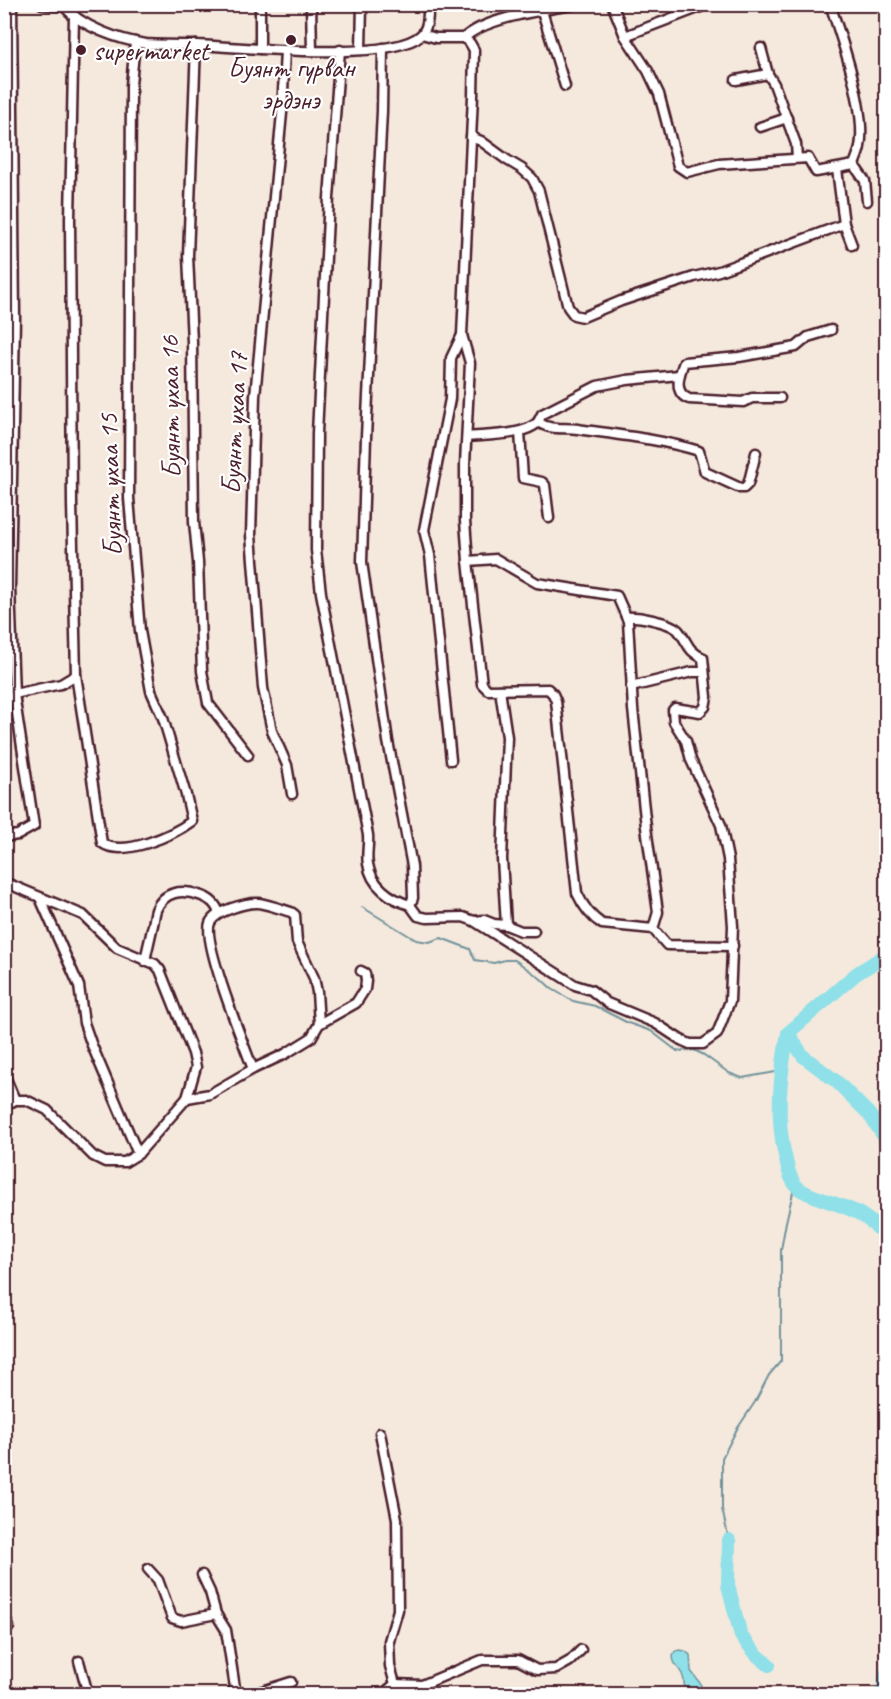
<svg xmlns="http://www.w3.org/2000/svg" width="891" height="1699" font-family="Caveat,sans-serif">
  <rect width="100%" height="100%" fill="#f5e9dd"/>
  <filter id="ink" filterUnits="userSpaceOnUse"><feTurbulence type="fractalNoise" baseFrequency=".0167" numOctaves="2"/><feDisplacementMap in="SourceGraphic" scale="12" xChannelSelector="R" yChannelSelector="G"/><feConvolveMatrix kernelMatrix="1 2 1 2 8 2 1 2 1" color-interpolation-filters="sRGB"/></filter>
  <g filter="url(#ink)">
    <path fill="#8fe0e8" stroke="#73939c" stroke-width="1.5" d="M680,1650L685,1651L690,1655L691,1671L700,1683L702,1689L698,1694H688C682,1688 686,1682 682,1674C678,1666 673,1665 673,1655L676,1651Z"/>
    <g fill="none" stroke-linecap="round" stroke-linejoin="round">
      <g stroke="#73939c" stroke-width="2">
        <path d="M362,907L416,940L429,942L441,938L470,949L475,960L494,963L505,960H515L540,978L552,989L573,1001L595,1006L628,1023L651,1031L677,1051L694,1050L704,1055L729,1073L742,1078L781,1071"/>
        <path d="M729,1540L722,1509V1458L737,1429L755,1402L769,1375L781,1361V1250L786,1222L795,1184"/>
      </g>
      <g stroke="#8fe0e8" stroke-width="14">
        <path d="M886,955L856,974L788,1033L803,1056L837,1082L869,1114L886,1140"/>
        <path d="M788,1033C780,1076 775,1118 786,1160C788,1171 792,1186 803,1191C819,1200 838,1203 854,1211C864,1215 880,1229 886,1237"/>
        <path d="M729,1540L728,1585L741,1636L757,1655L769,1665"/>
        <path d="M882,1694L886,1674"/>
      </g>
      <defs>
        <g id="minor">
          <path d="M42,4L64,6C81,27 120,40 146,44C162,45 179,45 196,45C240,47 390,63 421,35C429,27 428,14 428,4"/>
          <path d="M260,4V49"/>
          <path d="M311,4L312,51"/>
          <path d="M612,4L625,36L648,71L659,94L678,166L687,172L719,164L808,158L816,172L854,165"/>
          <path d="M830,4C842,40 867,111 860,147C859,153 856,159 854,165"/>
          <path d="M542,11L565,86"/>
          <path d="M422,34L436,38H464L470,43L474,50L473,96L462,335L470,363L465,464V521L468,561L482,684L488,690L548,689L553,694L556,701L577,893C583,906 591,917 602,924L653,929L667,945L733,946"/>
          <path d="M625,36L706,5"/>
          <path d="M464,38C486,17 546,10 577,4"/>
          <path d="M196,45L188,256L192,342L194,522L198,562L202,671L208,703L248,755"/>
          <path d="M761,48L768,74L774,84L796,144L797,158"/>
          <path d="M285,50L282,113L255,396L251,535L263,688L272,731L287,765L292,794"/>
          <path d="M340,50L329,198L317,433L316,550L321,593L368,835C369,845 366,855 368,864C371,885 390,899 410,905L413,898L412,866L388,741L362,562L366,437L382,111L383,48"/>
          <path d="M361,50L362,4"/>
          <path d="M736,80L768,74"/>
          <path d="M760,127L787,118"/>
          <path d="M471,137L481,141L507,160L522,169L532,178L539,191L568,307L574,315L583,317L621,301L694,277L719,271L844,224"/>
          <path d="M854,165L865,181L867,201"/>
          <path d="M837,169L844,224L852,245"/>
          <path d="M780,398H752L743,402L689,399C673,393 679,375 684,362L739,357L796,347L808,337L831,330"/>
          <path d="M538,422C551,431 563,427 578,429C619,435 659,439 699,451L705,472L740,488H744L748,484L750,477L756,453"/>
          <path d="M520,432L523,478L542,482L545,485L549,518"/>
          <path d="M467,437C486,435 525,436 538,422C539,420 541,416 542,414L597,386L627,380L679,375"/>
          <path d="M468,561L496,559L537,583L617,596L628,621L633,709L646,827L658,912L653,929"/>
          <path d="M76,675L102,843C123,858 173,835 192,821L186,795L163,718L151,691L140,631L129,498L131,85L135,42"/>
          <path d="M631,687L692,672H704"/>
          <path d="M500,690L507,737L502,859L506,925"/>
          <path d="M4,703L14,694L61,684L76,675L72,504L70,219L74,15"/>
          <path d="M451,760L430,555L424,530L450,399L451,358L462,335"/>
          <path d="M4,837L18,835L34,826L14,694L10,587L15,318L12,4"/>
          <path d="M4,882L83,915L117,948L155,964L160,970L193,1053L196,1067L187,1098L138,1154L125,1162H105L93,1156L47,1110L26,1100H15L4,1107"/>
          <path d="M40,898L79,986L84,1023L91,1043L138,1154"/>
          <path d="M410,905L418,916L427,918L463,917L474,921L484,920L494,924L506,925L521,931H534"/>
          <path d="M474,921L575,985L591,990L607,1003L655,1023L681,1040L690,1044H703L717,1034L730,1001L733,926L728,859L721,825L691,760L686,741L674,722L673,710L675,708L700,712L705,707L707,697L703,658C686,650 689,643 678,630C670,622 638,616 626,617"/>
          <path d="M145,961C147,950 150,939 152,929C154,923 154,916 156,910C164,891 182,889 199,895C209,898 216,903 219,913"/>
          <path d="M253,1069C244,1045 202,942 210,923C215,911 247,902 259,903C270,905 281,909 291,912L295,915L297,942L314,978L317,992L319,1024"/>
          <path d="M4,1074L15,1100"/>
          <path d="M187,1098L210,1094L253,1069L285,1054L311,1038L319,1024L356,1003L365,989L366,981L365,973L361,971"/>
          <path d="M380,1433L397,1519L398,1610L389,1641L390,1666L395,1684"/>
          <path d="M148,1569L158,1580L172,1618L181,1621L216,1614L226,1630L236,1694"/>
          <path d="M202,1575L210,1592L216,1614"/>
          <path d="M4,1615L9,1627"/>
          <path d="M79,1661L88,1694"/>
          <path d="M253,1694L291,1682"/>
          <path d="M383,1694L395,1684L422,1685L482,1660H518L537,1670L556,1669L570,1661L581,1650"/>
        </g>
      </defs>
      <use href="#minor" stroke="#4a1f2b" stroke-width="13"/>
      <use href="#minor" stroke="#fff" stroke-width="8"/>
    </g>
  </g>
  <g fill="#4a1f2b" stroke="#fff" stroke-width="2">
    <circle cx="291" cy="40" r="6"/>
    <circle cx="81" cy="50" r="6"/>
  </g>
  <g text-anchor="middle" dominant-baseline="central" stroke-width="4.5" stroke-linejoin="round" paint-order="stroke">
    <g font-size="28" fill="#4a1f2b" stroke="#fff" text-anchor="start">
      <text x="93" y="50">supermarket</text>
      <text x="291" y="67" text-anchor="middle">Буянт гурван<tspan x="291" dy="32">эрдэнэ</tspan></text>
    </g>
    <g font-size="28" fill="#4a1f2b" stroke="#fff">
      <text transform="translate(170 407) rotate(-91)">Буянт ухаа 16</text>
      <text transform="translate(234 423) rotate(-87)">Буянт ухаа 17</text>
      <text transform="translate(110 485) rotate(-92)">Буянт ухаа 15</text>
    </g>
  </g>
  <rect width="891" height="1699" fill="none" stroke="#fff" stroke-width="24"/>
  <rect x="12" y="12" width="867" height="1675" fill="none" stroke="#4a1f2b" stroke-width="2" filter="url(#ink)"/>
</svg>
